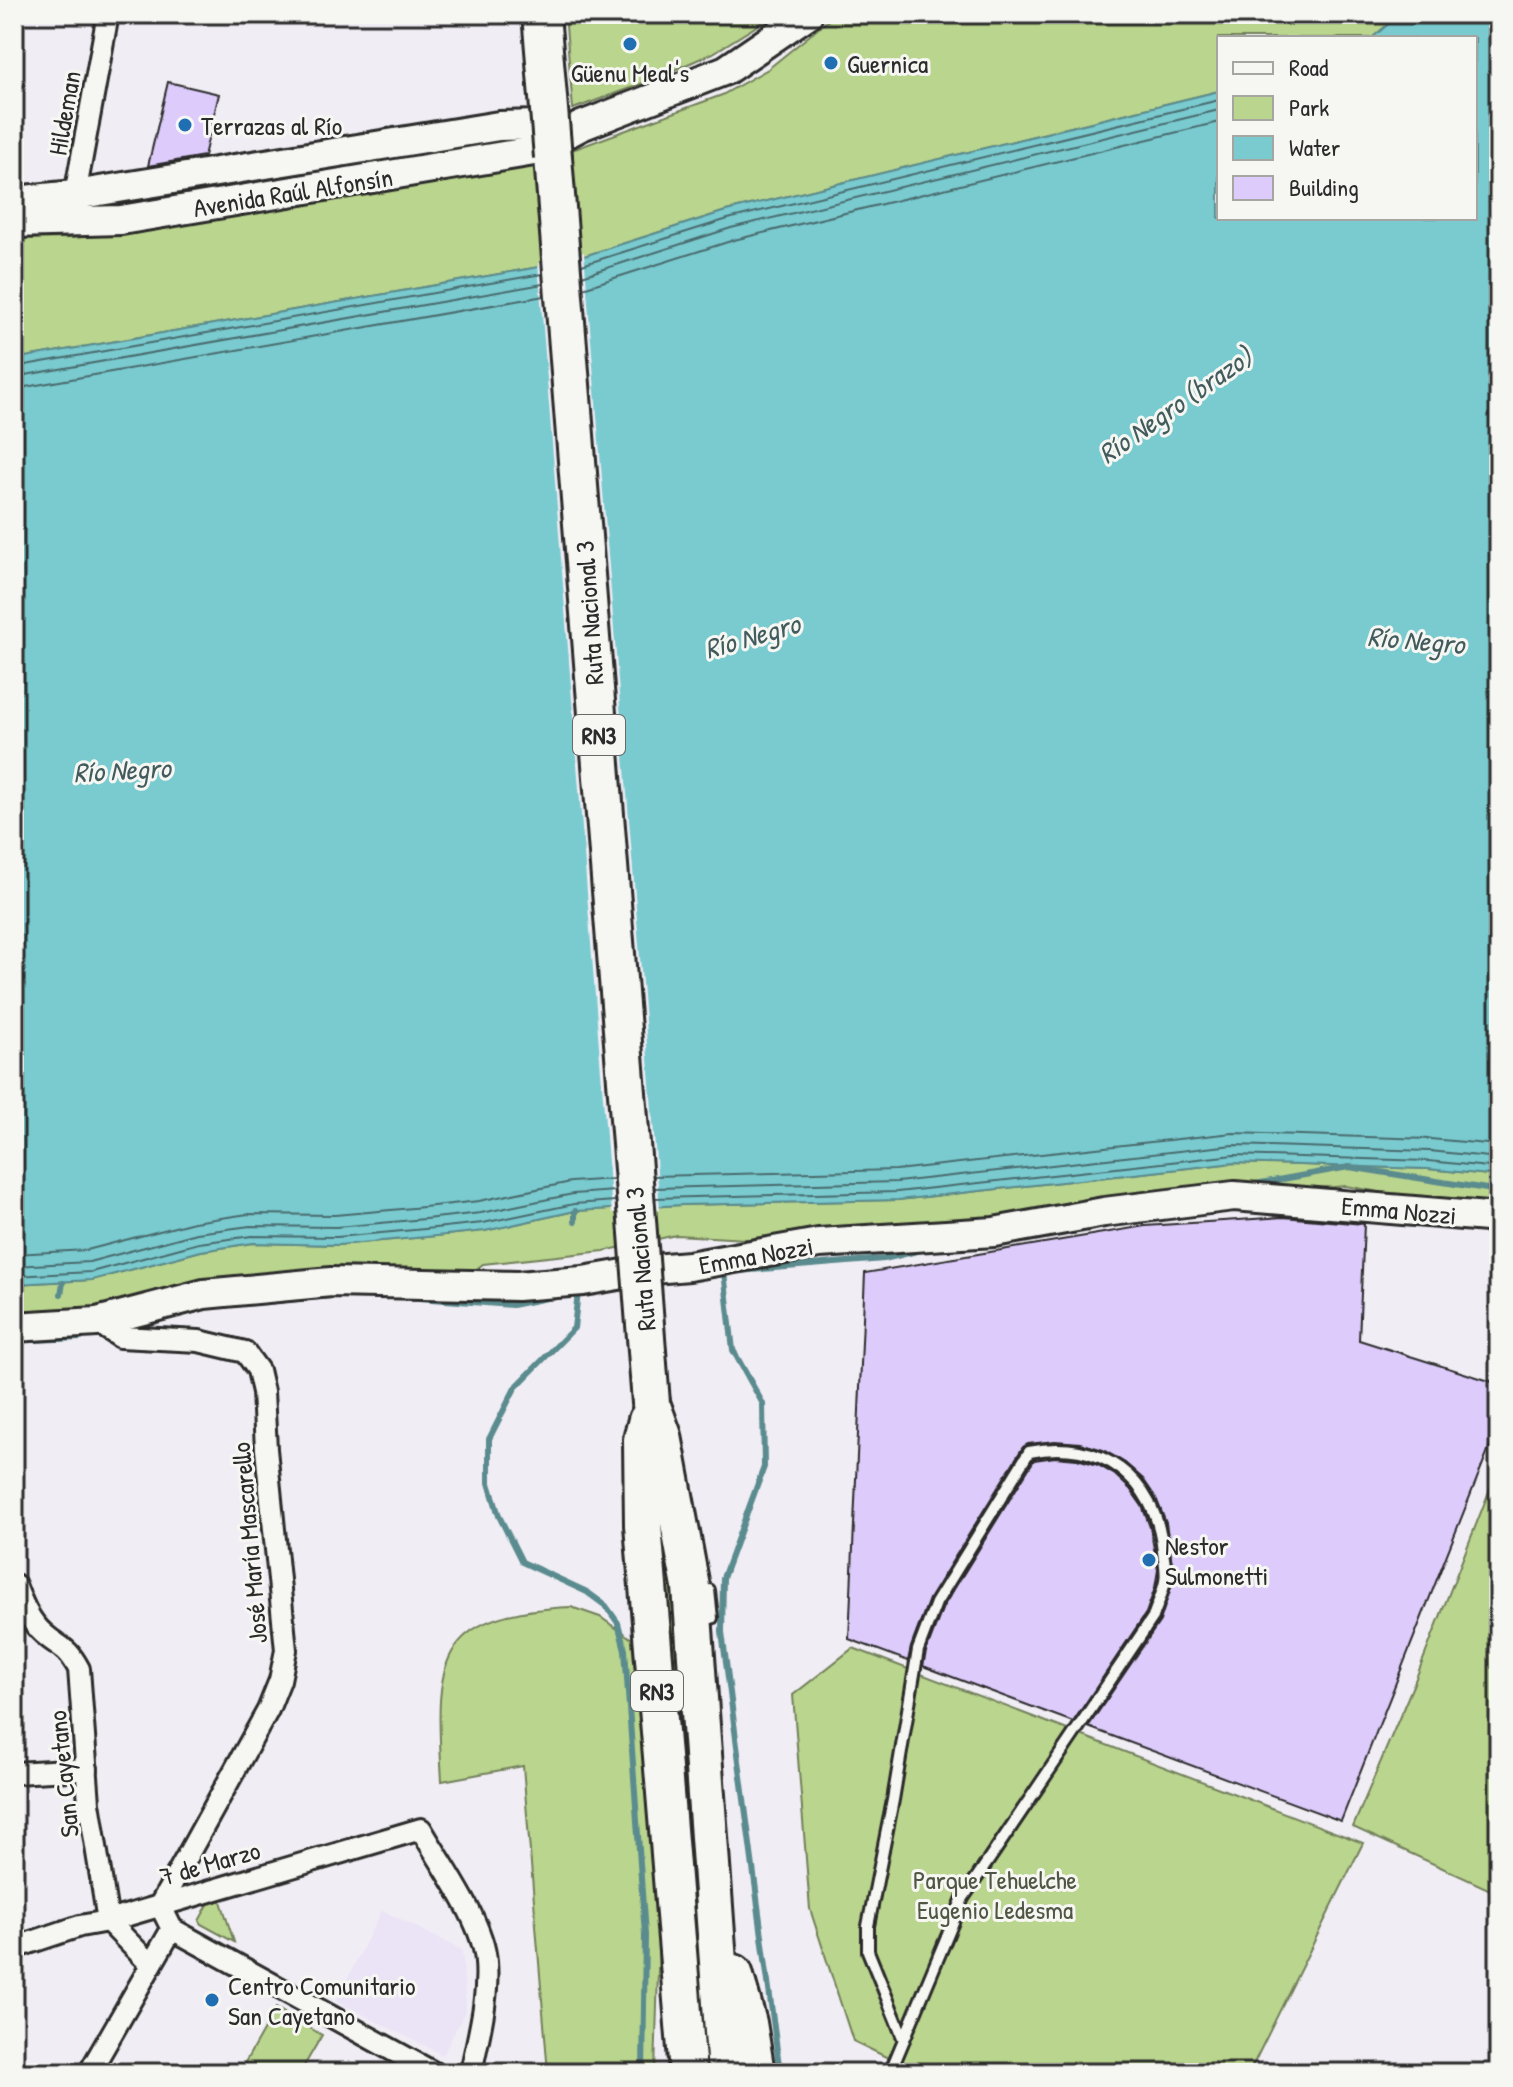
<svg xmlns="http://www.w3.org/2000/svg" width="1513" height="2087" font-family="'Patrick Hand',sans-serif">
  <rect width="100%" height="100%" fill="#f1edf4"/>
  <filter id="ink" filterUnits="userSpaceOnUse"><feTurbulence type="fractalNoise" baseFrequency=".0125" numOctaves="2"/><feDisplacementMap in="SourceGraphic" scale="16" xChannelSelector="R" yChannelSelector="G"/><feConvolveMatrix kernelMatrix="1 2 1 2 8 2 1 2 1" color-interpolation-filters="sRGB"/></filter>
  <g filter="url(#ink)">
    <path fill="#ebe3f6" d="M382,1910L462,1950L466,2009L443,2055L336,2001Z"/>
    <g fill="#bad58d" stroke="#72805c" stroke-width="2">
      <path d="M565,14H776L713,53L649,81L573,109Z"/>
      <path d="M836,14H1400L1372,38H1219V91L726,211L562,263L14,359V239L72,238L137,231L553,157L722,95L768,69Z"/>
      <path d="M1234,1163L1428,1169L1499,1176V1208L1425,1200L1346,1186L1113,1205L819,1243L676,1235L604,1251L483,1264L464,1279L85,1316L14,1317V1284L92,1280L201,1251L253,1243L338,1245L426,1237L484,1231L575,1211L682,1205L898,1200Z"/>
      <path d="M1499,1466V1894L1353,1827L1414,1683Z"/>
      <path d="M669,1522L713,2073H698L654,1524Z"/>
      <path d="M571,1607L600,1617L632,1639L659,1938L655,2073H548L523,1766L442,1781C435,1663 433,1613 571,1607Z"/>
      <path d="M853,1648L1363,1843L1249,2073H919L853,2041L810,1909L793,1695Z"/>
      <path d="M219,1895L234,1942L201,1924L199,1921L211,1899Z"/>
      <path d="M276,2008L322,2035L300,2073H239Z"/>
    </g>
    <path fill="#79cbd0" stroke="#5a8b8e" stroke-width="2" d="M1400,14H1499V1176L1428,1169L1234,1163L898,1200L682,1205L575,1211L485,1231L426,1237L338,1245L253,1243L201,1251L92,1280L14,1284V359L562,263L726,211L1219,91V218H1475V38H1372Z"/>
    <path fill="#f1edf4" d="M584,252L660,1210L612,1213L538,263Z"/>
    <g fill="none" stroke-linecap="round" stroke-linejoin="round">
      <g stroke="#4a6b6d" stroke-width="2">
        <path d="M582,265L728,219L1219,100"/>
        <path d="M582,276L731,228L1219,110"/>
        <path d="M583,288L734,240L1219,122"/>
        <path d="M14,367L542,274"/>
        <path d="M14,377L543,284"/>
        <path d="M14,389L544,296"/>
        <path d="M654,1176L896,1170L1233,1133L1430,1139L1499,1145"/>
        <path d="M655,1188L897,1182L1233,1145L1429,1151L1499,1158"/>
        <path d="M655,1198L897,1192L1234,1155L1428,1161L1499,1168"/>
        <path d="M14,1254L87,1250L194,1222L248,1214L335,1215L424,1207L479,1201L571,1182L614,1179"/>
        <path d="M14,1266L89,1262L197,1233L250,1226L336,1227L425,1219L481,1213L573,1194L615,1191"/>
        <path d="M14,1276L91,1272L199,1243L252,1236L337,1237L425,1229L483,1223L574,1204L615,1201"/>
      </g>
      <g stroke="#5a8b8e" stroke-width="6">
        <path d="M1250,1185L1349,1167L1499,1191"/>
        <path d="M575,1211V1221"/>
        <path d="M738,1271L884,1259L921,1250"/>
        <path d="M724,1272L733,1350L763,1404L764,1467L723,1578L722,1632L780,2073"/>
        <path d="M578,1292L574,1328L515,1388L489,1439V1483L499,1516L522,1562L587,1592L606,1606L618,1623L625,1650L645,1935L643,2073"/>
        <path d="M61,1294L63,1283"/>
        <path d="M405,1297L512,1305L557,1296"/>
        <path d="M242,1304L342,1295"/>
        <path d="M34,1340L81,1338"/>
      </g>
    </g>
    <g fill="#ddcbfc" stroke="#2b2b2b" stroke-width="2">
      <path d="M168,82L219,94L204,156L148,166Z"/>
      <path d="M1283,1217L1364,1224L1359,1340L1499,1384V1423L1341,1821L1088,1727L1160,1621L1174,1578L1166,1523L1156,1498L1143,1479L1125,1463L1103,1450L1080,1443L1055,1441L1028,1444L1023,1447L929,1599L911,1647L908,1661L849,1639L865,1273L1145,1226Z"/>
      <path d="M1055,1457L1077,1459L1098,1465L1115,1475L1130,1489L1142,1506L1150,1527L1158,1570L1155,1588L1146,1613L1073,1722L923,1666L926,1652L943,1607L1034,1460Z"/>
    </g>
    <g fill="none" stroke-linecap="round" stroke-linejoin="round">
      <defs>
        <g id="lane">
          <path d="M699,1618H712L709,1590"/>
          <path d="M890,2073L963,1898L1153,1617C1157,1605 1163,1593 1165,1581C1167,1572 1164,1560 1163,1551C1156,1478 1100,1437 1029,1452L936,1603L918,1650L893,1800L868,1926V1951L904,2040"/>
        </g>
        <g id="street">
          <path d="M78,206L75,195L108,14"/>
          <path d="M15,1585C22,1603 29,1621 44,1634C61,1649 66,1645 79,1669L89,1803L108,1921L151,1965"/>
          <path d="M14,1773L87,1769"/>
          <path d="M172,1929L434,2073"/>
          <path d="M14,1948L80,1926L108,1921L421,1829C441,1864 484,1923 486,1962C489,1999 478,2037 471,2073"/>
          <path d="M89,2073L172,1929L160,1905L268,1710L280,1680L286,1650L266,1449L263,1392L258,1370L245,1352L199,1341L120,1337L97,1322"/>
        </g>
        <g id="secondary">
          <path d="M14,201L75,195L499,126L540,125L566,132"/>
          <path d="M14,223L121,220L534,151L581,126L726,70L808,14"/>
          <path d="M14,1327L97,1322L204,1294L331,1282L517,1286L583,1281L653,1269L689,1266L819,1243L994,1232L1104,1212L1234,1196L1499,1218"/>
        </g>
        <g id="highway">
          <path d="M553,157L636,1207"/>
          <path d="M651,1403L663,1436L691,1587L726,2073"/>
          <path d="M647,1420L642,1440L643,1525L688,2073"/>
          <path d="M734,1973L748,2023L756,2073"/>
        </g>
      </defs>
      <use href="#lane" stroke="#2b2b2b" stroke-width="16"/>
      <use href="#street" stroke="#2b2b2b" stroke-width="26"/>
      <use href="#secondary" stroke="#2b2b2b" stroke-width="34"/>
      <use href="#highway" stroke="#2b2b2b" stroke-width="42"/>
      <use href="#lane" stroke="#f6f6f2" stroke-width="10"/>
      <use href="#street" stroke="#f6f6f2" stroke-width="20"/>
      <use href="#secondary" stroke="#f6f6f2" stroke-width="28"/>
      <use href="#highway" stroke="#f6f6f2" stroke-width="36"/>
      <defs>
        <g id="highway-bridge">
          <path d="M541,14L553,157"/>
          <path d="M636,1207L651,1403"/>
        </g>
      </defs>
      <use href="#highway-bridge" stroke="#2b2b2b" stroke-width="42" stroke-linecap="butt"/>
      <use href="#highway-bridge" stroke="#f6f6f2" stroke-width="36"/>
    </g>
  </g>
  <g fill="#1f6fb2" stroke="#f6f6f2" stroke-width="3">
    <circle cx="630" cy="44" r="8"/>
    <circle cx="831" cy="63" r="8"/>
    <circle cx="185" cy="125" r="8"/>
    <circle cx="1149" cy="1560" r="8"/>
    <circle cx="212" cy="2000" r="8"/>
  </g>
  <g text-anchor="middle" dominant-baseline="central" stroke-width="6" stroke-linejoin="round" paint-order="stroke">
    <g fill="#f6f6f2" stroke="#686867" stroke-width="2">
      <rect x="573" y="715" width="52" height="40" rx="6"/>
      <rect x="631" y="1671" width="52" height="40" rx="6"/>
    </g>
    <g font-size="24" font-weight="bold" fill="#2b2b2b">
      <text x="599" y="735">RN3</text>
      <text x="657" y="1691">RN3</text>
    </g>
    <g font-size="26" fill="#2b2b2b" stroke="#f6f6f2" text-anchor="start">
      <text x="847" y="63">Guernica</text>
      <text x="630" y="72" text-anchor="middle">Güenu Meal's</text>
      <text x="201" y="125">Terrazas al Río</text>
      <text x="1165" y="1545">Nestor<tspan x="1165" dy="30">Sulmonetti</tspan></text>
      <text x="228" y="1985">Centro Comunitario<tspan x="228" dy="30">San Cayetano</tspan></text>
    </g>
    <g font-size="26" fill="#2b2b2b" stroke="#f6f6f2">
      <text transform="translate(64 113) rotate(-80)">Hildeman</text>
      <text transform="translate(293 192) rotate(-9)">Avenida Raúl Alfonsín</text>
      <text transform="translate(589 613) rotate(-94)">Ruta Nacional 3</text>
      <text transform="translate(1399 1210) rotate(5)">Emma Nozzi</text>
      <text transform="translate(756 1255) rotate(-10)">Emma Nozzi</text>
      <text transform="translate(640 1259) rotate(-95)">Ruta Nacional 3</text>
      <text transform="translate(249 1543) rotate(-95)">José María Mascarello</text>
      <text transform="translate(63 1774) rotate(-96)">San Cayetano</text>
      <text transform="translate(210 1863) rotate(-16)">7 de Marzo</text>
    </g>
    <g font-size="26" fill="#4f5644" stroke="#f6f6f2">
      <text x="995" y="1879">Parque Tehuelche<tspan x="995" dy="30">Eugenio Ledesma</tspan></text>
    </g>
    <g font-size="28" font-style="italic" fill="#425b5d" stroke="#f6f6f2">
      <text transform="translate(1175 405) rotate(-35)">Río Negro (brazo)</text>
      <text transform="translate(752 636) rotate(-16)">Río Negro</text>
      <text transform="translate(1416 640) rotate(5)">Río Negro</text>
      <text transform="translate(122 770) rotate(-3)">Río Negro</text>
    </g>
  </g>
  <rect width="1513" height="2087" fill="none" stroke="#f6f6f2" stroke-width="48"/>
  <rect x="24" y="24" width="1465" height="2039" fill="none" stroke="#2b2b2b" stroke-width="3" filter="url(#ink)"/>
  <rect x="1217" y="36" width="260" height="184" fill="#f6f6f2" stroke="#a5a5a2" stroke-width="2"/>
  <rect x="1233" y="62" width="40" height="12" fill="#f6f6f2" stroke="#a5a5a2" stroke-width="2"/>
  <text x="1289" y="76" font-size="24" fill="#2b2b2b">Road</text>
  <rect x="1233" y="96" width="40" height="24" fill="#bad58d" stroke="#a5a5a2" stroke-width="2"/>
  <text x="1289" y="116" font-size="24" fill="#2b2b2b">Park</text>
  <rect x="1233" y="136" width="40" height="24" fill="#79cbd0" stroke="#a5a5a2" stroke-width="2"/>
  <text x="1289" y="156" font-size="24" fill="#2b2b2b">Water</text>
  <rect x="1233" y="176" width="40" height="24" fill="#ddcbfc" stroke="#a5a5a2" stroke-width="2"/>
  <text x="1289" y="196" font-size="24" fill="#2b2b2b">Building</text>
</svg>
